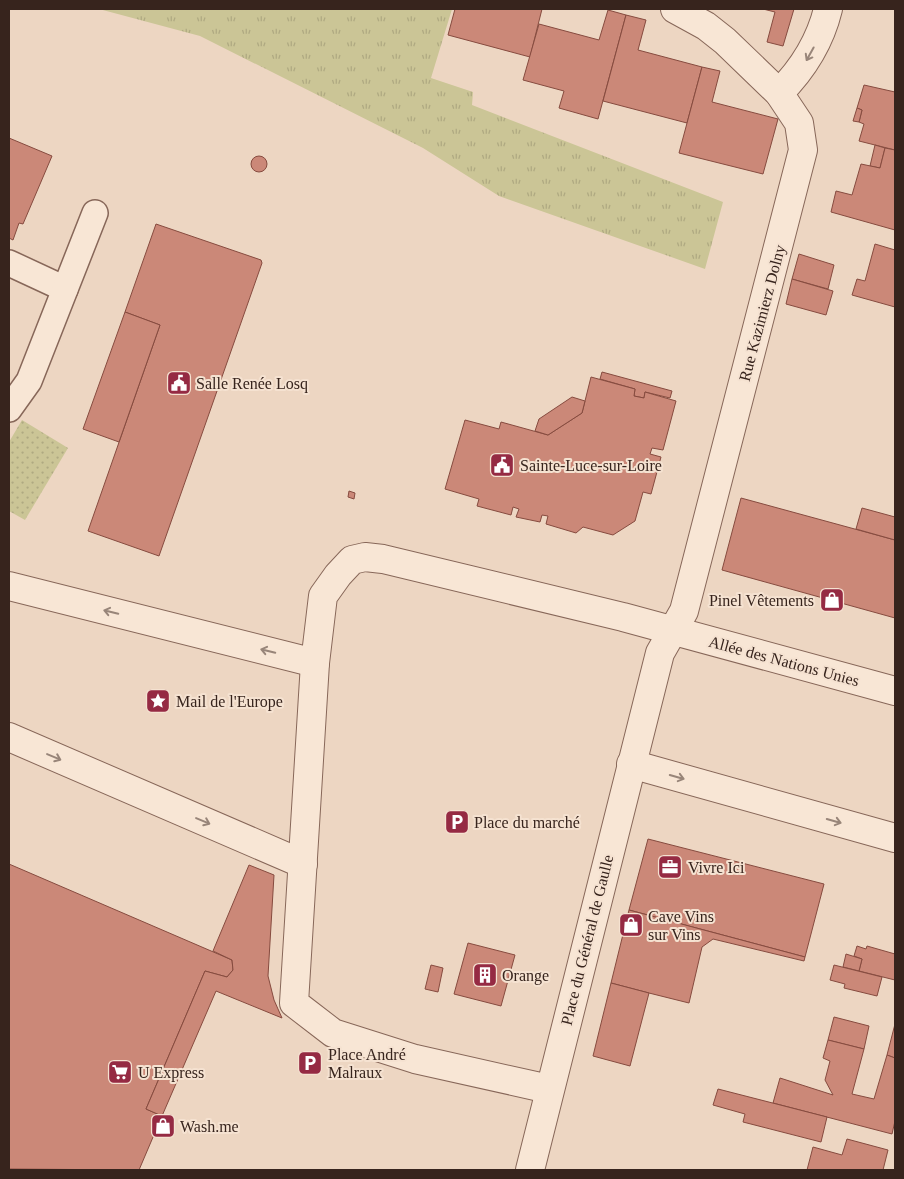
<svg xmlns="http://www.w3.org/2000/svg" width="904" height="1179" font-family="'Times New Roman',serif">
  <defs>
    <pattern id="grass-tufts" width="24" height="20" patternUnits="userSpaceOnUse" patternTransform="scale(1.25)"><rect width="24" height="20" fill="#cbc596"/><path d="M3 7l-1-3M5 7V3M7 7l1-3M15 17l-1-3M17 17v-4M19 17l1-3" fill="none" stroke="#afa981"/></pattern>
    <pattern id="park-dots" width="8" height="8" patternUnits="userSpaceOnUse" patternTransform="scale(1.25)"><rect width="8" height="8" fill="#cbc596"/><path d="M2 2h.1M6 6h.1" fill="none" stroke="#afa981" stroke-width="1.8" stroke-linecap="round"/></pattern>
  </defs>
  <rect width="100%" height="100%" fill="#edd6c2"/>
  <path fill="url(#grass-tufts)" d="M99,9H452L431,78L473,92L472,105L723,202L705,269L499,196L423,148L200,36Z"/>
  <path fill="url(#park-dots)" d="M22,420L68,448L25,520L9,511V442Z"/>
  <g fill="#cb8878" stroke="#864b3f">
    <path d="M455,9H542L530,57L448,35Z"/>
    <path d="M763,9H794L783,46L767,42L775,12Z"/>
    <path d="M608,10L626,15L598,119L559,108L564,91L523,80L539,24L599,40Z"/>
    <path d="M626,15L646,20L638,50L702,67L687,123L603,101Z"/>
    <path d="M702,67L720,71L712,102L778,119L763,174L679,153Z"/>
    <path d="M864,85L895,92V150L859,141L864,124L859,122L862,110L857,108Z"/>
    <path d="M857,108L862,110L859,122L853,121Z"/>
    <path d="M9,138L52,156L23,224L19,223L13,240L9,238Z"/>
    <path d="M875,145L885,148L880,168L870,166Z"/>
    <path d="M885,148L895,150V230L831,212L836,191L852,195L861,164L880,168Z"/>
    <circle cx="259" cy="164" r="8"/>
    <path d="M156,224L261,260L262,263L159,556L88,531L160,325L125,312Z"/>
    <path d="M875,244L895,250V307L852,295L857,279L865,281Z"/>
    <path d="M799,254L834,265L828,289L792,279Z"/>
    <path d="M792,279L833,291L826,315L786,304Z"/>
    <path d="M125,312L160,325L119,442L83,429Z"/>
    <path d="M602,372L672,391L670,398L645,392L644,398L634,396L635,389L600,379Z"/>
    <path d="M591,377L635,389L634,396L644,398L645,392L676,401L663,450L652,448L650,454L661,457L651,494L643,492L635,521L613,535L583,527L576,533L546,524L548,516L542,515L540,522L516,517L519,509L513,507L511,515L477,506L479,499L445,489L465,420L499,429L501,422L548,435L582,413Z"/>
    <path d="M572,397L585,401L582,413L548,435L535,431L539,419Z"/>
    <path d="M349,491L355,493L354,499L348,497Z"/>
    <path d="M741,498L895,540V618L722,570Z"/>
    <path d="M862,508L895,517V540L856,529Z"/>
    <path d="M648,839L824,884L805,957L629,910Z"/>
    <path d="M9,864L232,960L233,970L227,977L205,971L146,1109L162,1116L139,1170L9,1169Z"/>
    <path d="M249,865L274,875L268,976L274,1000L282,1018L216,991L162,1116L146,1109L205,971L227,977L233,970L232,960L213,951Z"/>
    <path d="M629,910L805,957L804,961L713,939L702,947L689,1003L649,993L611,983Z"/>
    <path d="M468,943L515,955L501,1006L454,994Z"/>
    <path d="M857,946L866,949L867,946L895,954V980L859,971L862,959L854,956Z"/>
    <path d="M846,954L862,959L859,971L843,967Z"/>
    <path d="M431,965L443,968L438,992L425,989Z"/>
    <path d="M834,965L882,977L877,996L844,988L845,984L830,980Z"/>
    <path d="M611,983L649,993L630,1066L593,1056Z"/>
    <path d="M834,1017L869,1026L864,1049L828,1040Z"/>
    <path d="M895,1024V1058L887,1055Z"/>
    <path d="M828,1040L864,1049L852,1094L874,1099L887,1055L895,1058V1121L892,1134L773,1103L780,1078L833,1095L825,1080L830,1061L823,1058Z"/>
    <path d="M718,1089L827,1117L821,1142L743,1122L745,1114L713,1105Z"/>
    <path d="M847,1139L888,1150L883,1170H807L813,1147L842,1155Z"/>
  </g>
  <g fill="none" stroke-linecap="round" stroke-linejoin="round">
    <defs>
      <g id="service">
        <path d="M9,263L65,289"/>
        <path d="M9,409L29,381L95,213"/>
      </g>
      <g id="minor">
        <path d="M779,93C803,69 820,42 828,9"/>
        <path d="M9,586L315,663"/>
        <path d="M9,737L303,864"/>
        <path d="M631,764L895,838"/>
        <path d="M549,1089L415,1059L333,1033L294,1003L315,663L323,596L338,575L352,560L365,557L383,559L623,617L895,691"/>
        <path d="M530,1170L660,653L684,611L803,150L799,123L779,93L725,41L706,26L675,9"/>
      </g>
    </defs>
    <use href="#service" stroke="#876759" stroke-width="28"/>
    <use href="#minor" stroke="#876759" stroke-width="30"/>
    <use href="#service" stroke="#f8e6d5" stroke-width="25"/>
    <use href="#minor" stroke="#f8e6d5" stroke-width="28"/>
  </g>
  <defs><path id="oneway-shaft" d="M-6 0H5M1.5-3L5.5 0L1.5 3" fill="none" stroke-width="1.6" stroke-linecap="round" stroke-linejoin="round" transform="scale(1.25)"/></defs>
  <g stroke="#988579">
    <use href="#oneway-shaft" transform="translate(810 54) rotate(119)"/>
    <use href="#oneway-shaft" transform="translate(111 612) rotate(-166)"/>
    <use href="#oneway-shaft" transform="translate(268 651) rotate(-166)"/>
    <use href="#oneway-shaft" transform="translate(54 757) rotate(23)"/>
    <use href="#oneway-shaft" transform="translate(677 777) rotate(16)"/>
    <use href="#oneway-shaft" transform="translate(203 821) rotate(23)"/>
    <use href="#oneway-shaft" transform="translate(834 821) rotate(16)"/>
  </g>
  <defs>
    <symbol id="civic-square" viewBox="-11 -11 22 22"><rect x="-9" y="-9" width="18" height="18" rx="4" fill="#952a43" stroke="#f5e2d1"/><path d="M-.6-6.5H3V-4.5H.6V-3L4-1V1h2V6H-6V1h2V-1L-.6-3ZM-1.2 2.5V6h2.4V2.5Z" fill="#fff"/></symbol>
    <symbol id="shop-square" viewBox="-11 -11 22 22"><rect x="-9" y="-9" width="18" height="18" rx="4" fill="#952a43" stroke="#f5e2d1"/><path d="M-5-2.5h2.3a2.7 3.5 0 0 1 5.4 0H5L5.5 6h-11ZM-1.5-2.5h3a1.5 2.3 0 0 0-3 0Z" fill="#fff"/></symbol>
    <symbol id="sight-square" viewBox="-11 -11 22 22"><rect x="-9" y="-9" width="18" height="18" rx="4" fill="#952a43" stroke="#f5e2d1"/><path d="M0-6L1.8-2.2L6-1.7L2.9 1.2L3.7 5.4L0 3.3L-3.7 5.4L-2.9 1.2L-6-1.7L-1.8-2.2Z" fill="#fff"/></symbol>
    <symbol id="parking-square" viewBox="-11 -11 22 22"><rect x="-9" y="-9" width="18" height="18" rx="4" fill="#952a43" stroke="#f5e2d1"/><path d="M-3.5-5.5H1a3.5 3.5 0 0 1 0 7H-1V5.5H-3.5ZM-1-3.4V-.6H.8a1.4 1.4 0 0 0 0-2.8Z" fill="#fff"/></symbol>
    <symbol id="office-square" viewBox="-11 -11 22 22"><rect x="-9" y="-9" width="18" height="18" rx="4" fill="#952a43" stroke="#f5e2d1"/><path d="M-6-3h4V-5.5h4V-3h4V5H-6ZM-1-4.5V-3h2v-1.5ZM-6 0V1H6V0Z" fill="#fff"/></symbol>
    <symbol id="building-square" viewBox="-11 -11 22 22"><rect x="-9" y="-9" width="18" height="18" rx="4" fill="#952a43" stroke="#f5e2d1"/><path d="M-4-6H4V6H1V3H-1V6H-4ZM-2.5-4.3h1.7v1.8h-1.7ZM.8-4.3h1.7v1.8H.8ZM-2.5-1h1.7V.8h-1.7ZM.8-1h1.7V.8H.8Z" fill="#fff"/></symbol>
    <symbol id="supermarket-square" viewBox="-11 -11 22 22"><rect x="-9" y="-9" width="18" height="18" rx="4" fill="#952a43" stroke="#f5e2d1"/><path d="M-6-5.5h2.5l.6 2H6L4.5 2H-2.5L-4.4-4H-6ZM-1.5 3.2a1.3 1.3 0 1 0 .1 0ZM3 3.2a1.3 1.3 0 1 0 .1 0Z" fill="#fff"/></symbol>
  </defs>
  <g fill-rule="evenodd">
    <use href="#civic-square" x="165" y="369" width="28" height="28"/>
    <use href="#civic-square" x="488" y="451" width="28" height="28"/>
    <use href="#shop-square" x="818" y="586" width="28" height="28"/>
    <use href="#sight-square" x="144" y="687" width="28" height="28"/>
    <use href="#parking-square" x="443" y="808" width="28" height="28"/>
    <use href="#office-square" x="656" y="853" width="28" height="28"/>
    <use href="#shop-square" x="617" y="911" width="28" height="28"/>
    <use href="#building-square" x="471" y="961" width="28" height="28"/>
    <use href="#parking-square" x="296" y="1049" width="28" height="28"/>
    <use href="#supermarket-square" x="106" y="1058" width="28" height="28"/>
    <use href="#shop-square" x="149" y="1112" width="28" height="28"/>
  </g>
  <g text-anchor="middle" dominant-baseline="central" stroke-width="4" stroke-linejoin="round" paint-order="stroke">
    <g font-size="16" fill="#37241d" stroke="#f5e2d1">
      <text transform="translate(762 313) rotate(-75)">Rue Kazimierz Dolny</text>
      <text transform="translate(784 661) rotate(15)">Allée des Nations Unies</text>
      <text transform="translate(587 940) rotate(-76)">Place du Général de Gaulle</text>
    </g>
    <g font-size="16" fill="#37241d" stroke="#f5e2d1" text-anchor="start">
      <text x="196" y="383">Salle Renée Losq</text>
      <text x="520" y="465">Sainte-Luce-sur-Loire</text>
      <text x="814" y="600" text-anchor="end">Pinel Vêtements</text>
      <text x="176" y="701">Mail de l'Europe</text>
      <text x="474" y="822">Place du marché</text>
      <text x="688" y="867">Vivre Ici</text>
      <text x="648" y="916">Cave Vins<tspan x="648" dy="18">sur Vins</tspan></text>
      <text x="502" y="975">Orange</text>
      <text x="328" y="1054">Place André<tspan x="328" dy="18">Malraux</tspan></text>
      <text x="138" y="1072">U Express</text>
      <text x="180" y="1126">Wash.me</text>
    </g>
  </g>
  <rect width="904" height="1179" fill="none" stroke="#37241d" stroke-width="20"/>
</svg>
